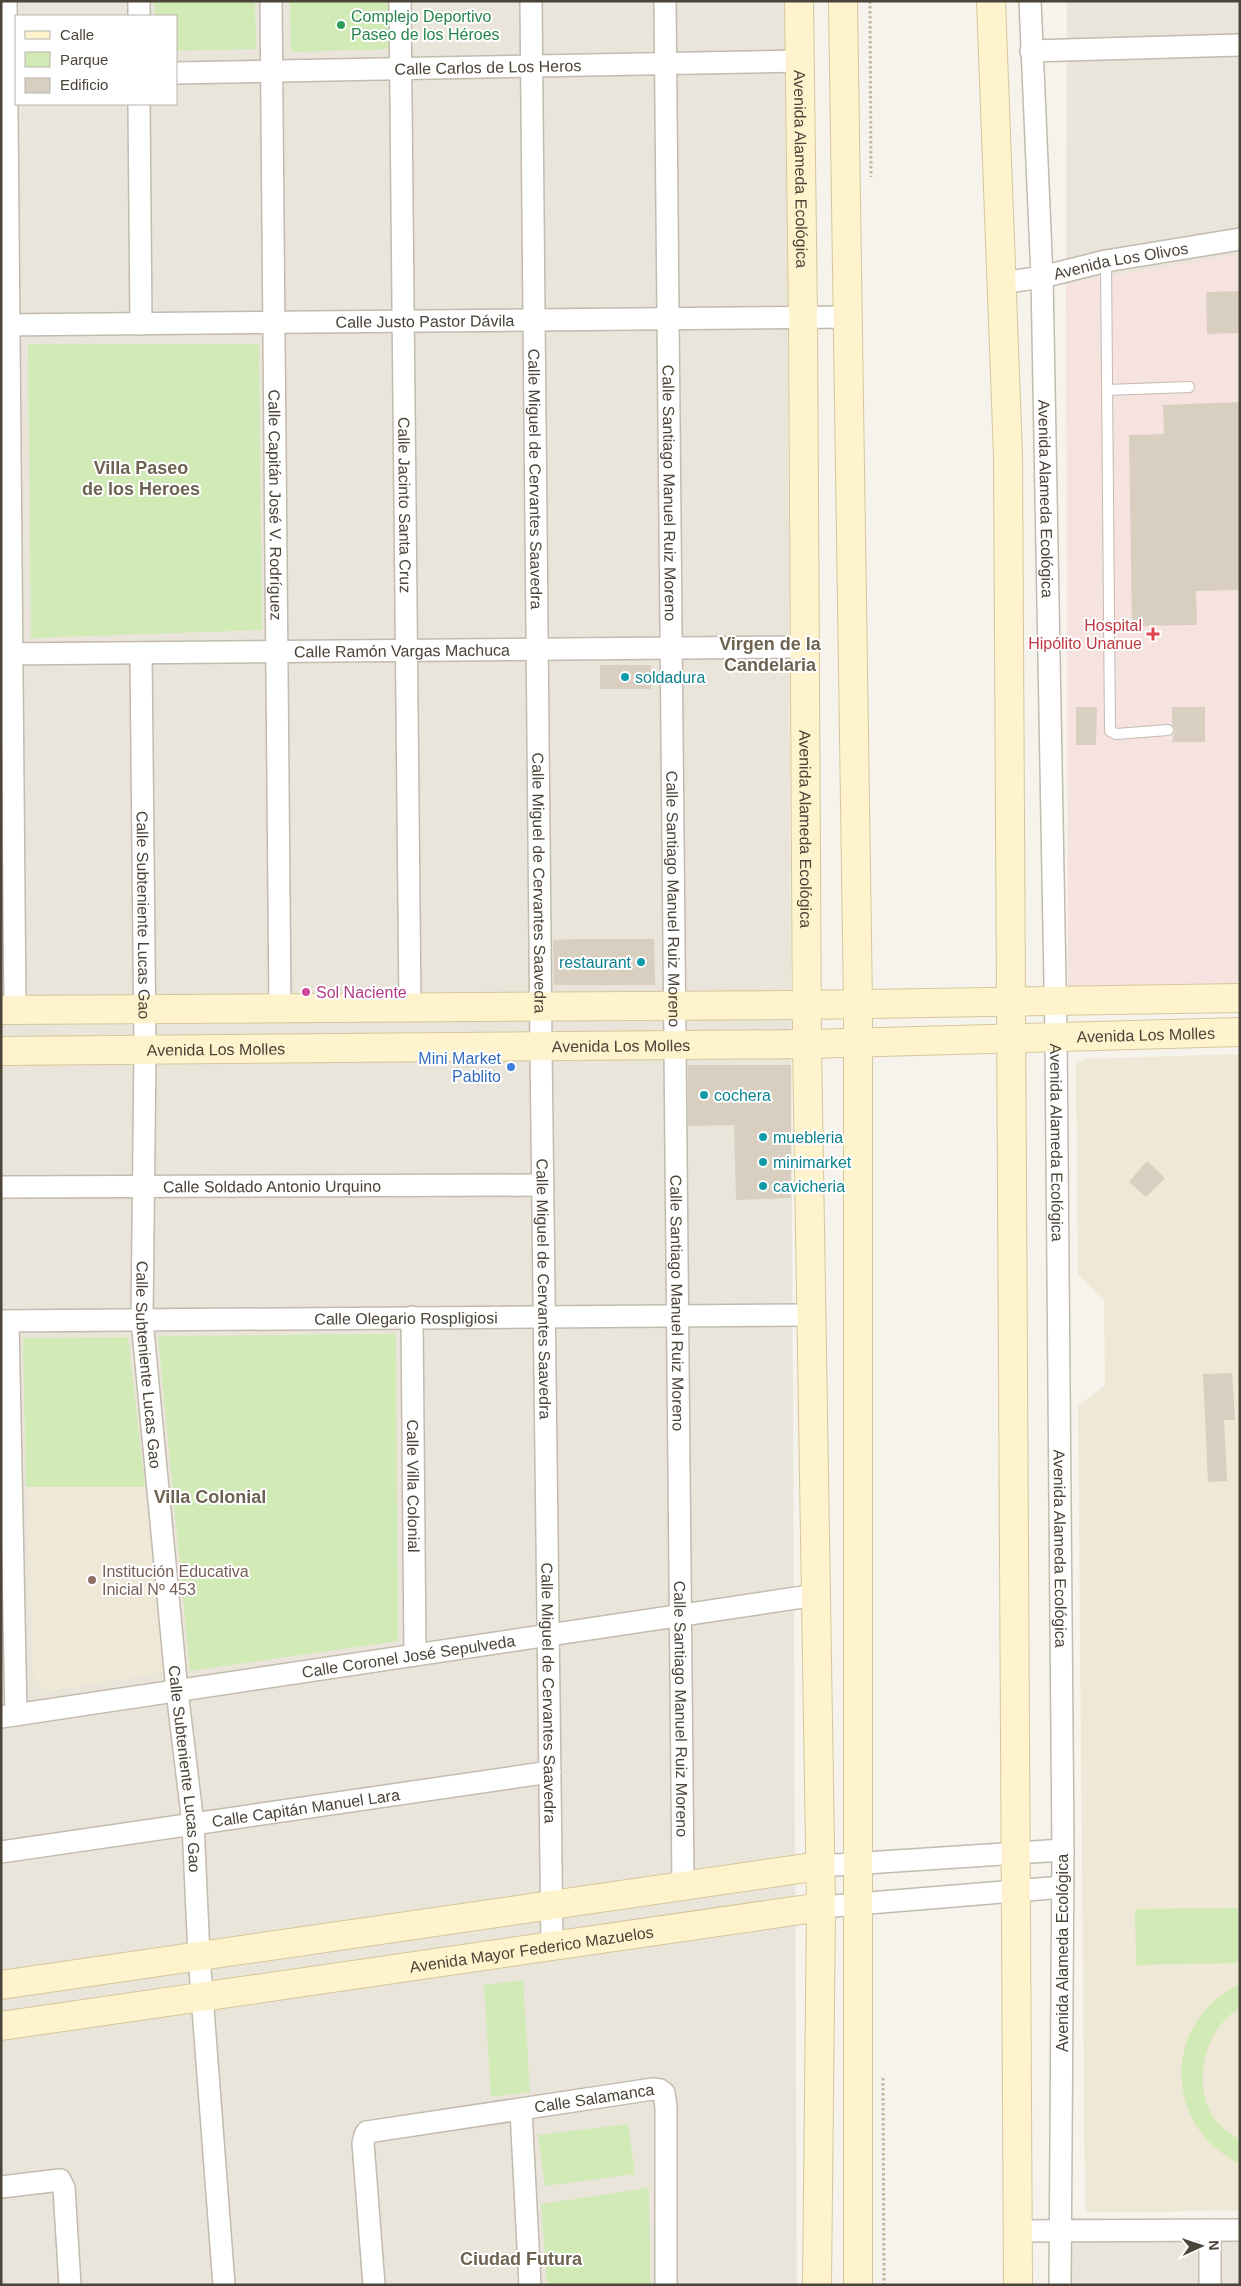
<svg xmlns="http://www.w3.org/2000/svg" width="1241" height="2286" font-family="Helvetica,sans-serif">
  <rect width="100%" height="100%" fill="#f6f3ec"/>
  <g fill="#eae5da" fill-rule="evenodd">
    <path d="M1,1H793L795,49L788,334L797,2285H1ZM16,16H176V104H16Z"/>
    <path d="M1067,1H1240V277L1066,312Z"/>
    <path d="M1069,2217L1240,2225V2285H1070Z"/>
  </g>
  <g fill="#efe8d6">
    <path d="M1240,1054V2211L1085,2212L1078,1406L1105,1385L1104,1301L1078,1274L1076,1064L1085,1059Z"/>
    <path d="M26,1487H145L163,1673L47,1691L34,1682Z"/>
  </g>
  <path fill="#f6e3e0" d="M1240,254V984L1068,989L1066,284Z"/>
  <g fill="#d2eab5">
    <path d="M154,1H255L256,49L176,51V16H155Z"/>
    <path d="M290,1H391V49L291,52Z"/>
    <path d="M28,344H259L262,630L31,638Z"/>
    <path d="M396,1334L398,1641L190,1671L158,1336Z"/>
    <path d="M128,1337L145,1487H26L23,1338Z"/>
    <path d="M1238,1908V1963L1136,1965L1135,1909Z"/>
    <path d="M523,1980L530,2092L491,2097L484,1985Z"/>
    <path d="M1240,1984V2008C1203,2029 1189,2090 1218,2123C1224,2130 1233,2135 1240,2140V2165C1224,2155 1207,2144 1197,2127C1165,2075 1184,2010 1240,1984Z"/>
    <path d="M628,2124L635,2174L545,2186L538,2135Z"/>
    <path d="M649,2188L650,2285H547L541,2204Z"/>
  </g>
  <g fill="#d8cfc1">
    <path d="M1240,291V333L1207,334L1206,292Z"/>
    <path d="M1240,402V590L1196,591L1197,625L1132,626L1129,435L1164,434L1163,405Z"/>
    <rect x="600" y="665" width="51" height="24"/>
    <path d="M1076,707H1097L1096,745H1076Z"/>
    <path d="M1172,707H1205V742H1172L1175,730L1172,725Z"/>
    <path d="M578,939H654L655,985H554L553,940Z"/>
    <path d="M688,1065H791V1198L736,1200L734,1125L688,1126Z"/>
    <path d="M1147,1161L1165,1178L1146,1197L1129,1182Z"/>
    <path d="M1232,1373L1235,1420H1224L1227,1481L1208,1482L1203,1374Z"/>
  </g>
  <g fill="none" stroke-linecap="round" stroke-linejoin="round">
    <defs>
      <g id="lane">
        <path d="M1106,261L1110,731L1116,734L1168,730"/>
        <path d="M1107,390L1189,387"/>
      </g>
      <g id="street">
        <path d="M6,1L15,1010"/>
        <path d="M139,1V16"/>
        <path id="s1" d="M271,1L280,1008"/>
        <path id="s2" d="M400,1L410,1007"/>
        <path id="s3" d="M531,1L541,1047L552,1946"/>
        <path id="s4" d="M665,1L683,1886"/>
        <path id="s5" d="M1030,1L1042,277L1056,1037L1063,1850L1060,2285"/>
        <path d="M1031,51L1240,45"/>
        <path id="s6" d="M176,73L800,61"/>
        <path d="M139,104L141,324"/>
        <path id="s7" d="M1002,283L1042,277L1106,261L1240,239"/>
        <path id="s8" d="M1,325L849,317"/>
        <path id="s9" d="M141,653L145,1050L142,1320L177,1691L193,1824L199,1956L224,2285"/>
        <path id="s10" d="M1,654L803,647"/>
        <path id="s11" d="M1,1187L543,1185"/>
        <path id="s12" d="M412,1317L415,1655"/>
        <path id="s13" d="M1,1321L811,1315"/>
        <path d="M8,1321L16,1715"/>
        <path id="s14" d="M1,1717L816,1595"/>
        <path id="s15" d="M1,1852L550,1772"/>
        <path d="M820,1866L1063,1850"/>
        <path d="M821,1907L1063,1887"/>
        <path d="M521,2110L530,2285"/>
        <path d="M1,2187L60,2180L64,2188L70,2285"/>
        <path d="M1210,2230V2285"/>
        <path d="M1018,2231L1240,2230"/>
        <path id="s16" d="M374,2285L363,2143L365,2135L367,2132L653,2089L660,2090L664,2093L666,2107V2285"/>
      </g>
      <g id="secondary">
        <path id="s17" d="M799,1L803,319L807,1044L821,1907L817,2285"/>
        <path d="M843,1L858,1004V2285"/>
        <path d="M991,1L1008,455L1018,2285"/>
        <path d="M1,1010L806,1005L1240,998"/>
        <path id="s18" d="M1,1051L807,1044L1240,1032"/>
        <path d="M1,1985L820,1866"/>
        <path id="s19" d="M1,2026L821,1907"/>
      </g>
    </defs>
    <use href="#lane" stroke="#c2bbae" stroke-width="12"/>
    <use href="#street" stroke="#c2bbae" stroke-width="24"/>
    <use href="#secondary" stroke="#d6c79b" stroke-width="30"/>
    <g stroke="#c4b79f" stroke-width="3" stroke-dasharray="2.5 2.5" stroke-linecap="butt">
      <path d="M870,1L871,177"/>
      <path d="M883,2078L884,2285"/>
    </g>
    <use href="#lane" stroke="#fff" stroke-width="10"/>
    <use href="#street" stroke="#fff" stroke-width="21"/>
    <use href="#secondary" stroke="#fff3cd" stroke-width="28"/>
  </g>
  <circle fill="#2e9e5b" stroke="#fff" stroke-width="2" cx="341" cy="25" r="5"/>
  <path fill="#e0444e" stroke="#fff" stroke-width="2" d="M1150.5 626.5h5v5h5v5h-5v5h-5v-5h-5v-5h5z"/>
  <g fill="#0f9aa8" stroke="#fff" stroke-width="2">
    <circle cx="625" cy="677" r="5"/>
    <circle cx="641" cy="962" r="5"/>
    <circle cx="704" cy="1095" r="5"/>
    <circle cx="763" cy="1137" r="5"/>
    <circle cx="763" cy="1162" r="5"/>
    <circle cx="763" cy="1186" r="5"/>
  </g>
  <circle fill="#d1479c" stroke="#fff" stroke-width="2" cx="306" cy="992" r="5"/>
  <circle fill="#3f7fe0" stroke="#fff" stroke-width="2" cx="511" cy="1067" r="5"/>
  <circle fill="#8d6e63" stroke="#fff" stroke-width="2" cx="92" cy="1580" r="5"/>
  <g text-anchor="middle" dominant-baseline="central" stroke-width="4" stroke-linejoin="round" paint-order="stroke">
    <g font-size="16" fill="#27864d" stroke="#fff" text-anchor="start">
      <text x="351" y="16">Complejo Deportivo<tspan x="351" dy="18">Paseo de los Héroes</tspan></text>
    </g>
    <g font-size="16" fill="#4b4439" stroke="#fff">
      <text stroke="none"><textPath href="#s6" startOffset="312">Calle Carlos de Los Heros</textPath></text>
      <text stroke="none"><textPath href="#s17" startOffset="168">Avenida Alameda Ecológica</textPath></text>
      <text stroke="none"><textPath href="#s7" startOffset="121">Avenida Los Olivos</textPath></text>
      <text stroke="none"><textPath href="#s8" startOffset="424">Calle Justo Pastor Dávila</textPath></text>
      <text stroke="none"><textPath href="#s3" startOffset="478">Calle Miguel de Cervantes Saavedra</textPath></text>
      <text stroke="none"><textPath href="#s4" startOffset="492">Calle Santiago Manuel Ruiz Moreno</textPath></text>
      <text stroke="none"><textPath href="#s5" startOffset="498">Avenida Alameda Ecológica</textPath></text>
      <text stroke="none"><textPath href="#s2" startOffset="504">Calle Jacinto Santa Cruz</textPath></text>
      <text stroke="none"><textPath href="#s1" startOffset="504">Calle Capitán José V. Rodríguez</textPath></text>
      <text stroke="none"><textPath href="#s10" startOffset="401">Calle Ramón Vargas Machuca</textPath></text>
      <text stroke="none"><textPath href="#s17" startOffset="828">Avenida Alameda Ecológica</textPath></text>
      <text stroke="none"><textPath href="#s3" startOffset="882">Calle Miguel de Cervantes Saavedra</textPath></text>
      <text stroke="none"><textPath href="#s4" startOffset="898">Calle Santiago Manuel Ruiz Moreno</textPath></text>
      <text stroke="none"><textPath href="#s9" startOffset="262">Calle Subteniente Lucas Gao</textPath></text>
      <text stroke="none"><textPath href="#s18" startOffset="1145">Avenida Los Molles</textPath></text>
      <text stroke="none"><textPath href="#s18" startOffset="620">Avenida Los Molles</textPath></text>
      <text stroke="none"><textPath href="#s18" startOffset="215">Avenida Los Molles</textPath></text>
      <text stroke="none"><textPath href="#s5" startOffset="1142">Avenida Alameda Ecológica</textPath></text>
      <text stroke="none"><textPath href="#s11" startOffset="271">Calle Soldado Antonio Urquino</textPath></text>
      <text stroke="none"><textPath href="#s3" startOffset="1288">Calle Miguel de Cervantes Saavedra</textPath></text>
      <text stroke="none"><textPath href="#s4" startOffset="1302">Calle Santiago Manuel Ruiz Moreno</textPath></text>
      <text stroke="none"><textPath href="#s13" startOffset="405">Calle Olegario Rospligiosi</textPath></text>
      <text stroke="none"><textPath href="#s9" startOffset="712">Calle Subteniente Lucas Gao</textPath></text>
      <text stroke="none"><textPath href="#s12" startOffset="169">Calle Villa Colonial</textPath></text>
      <text stroke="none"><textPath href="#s5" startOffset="1548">Avenida Alameda Ecológica</textPath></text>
      <text stroke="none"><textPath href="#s14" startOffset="412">Calle Coronel José Sepulveda</textPath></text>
      <text stroke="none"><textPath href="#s3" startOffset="1692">Calle Miguel de Cervantes Saavedra</textPath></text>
      <text stroke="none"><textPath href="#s4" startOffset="1708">Calle Santiago Manuel Ruiz Moreno</textPath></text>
      <text stroke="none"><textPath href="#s9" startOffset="1118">Calle Subteniente Lucas Gao</textPath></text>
      <text stroke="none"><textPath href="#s15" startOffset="308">Calle Capitán Manuel Lara</textPath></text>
      <text stroke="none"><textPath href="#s19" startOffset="536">Avenida Mayor Federico Mazuelos</textPath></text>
      <text transform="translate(1062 1953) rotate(-90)">Avenida Alameda Ecológica</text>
      <text stroke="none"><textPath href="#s16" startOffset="384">Calle Salamanca</textPath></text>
    </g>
    <g font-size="16" fill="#be3a42" stroke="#fff" text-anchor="end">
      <text x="1142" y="625">Hospital<tspan x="1142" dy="18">Hipólito Unanue</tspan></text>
    </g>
    <g font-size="16" fill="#0d838f" stroke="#fff" text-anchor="start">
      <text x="635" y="677">soldadura</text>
      <text x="631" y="962" text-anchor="end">restaurant</text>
      <text x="714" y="1095">cochera</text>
      <text x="773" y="1137">muebleria</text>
      <text x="773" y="1162">minimarket</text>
      <text x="773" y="1186">cavicheria</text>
    </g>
    <g font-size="16" fill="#b23c85" stroke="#fff" text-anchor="start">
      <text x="316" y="992">Sol Naciente</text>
    </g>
    <g font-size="16" fill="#366cbe" stroke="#fff" text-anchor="end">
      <text x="501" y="1058">Mini Market<tspan x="501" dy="18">Pablito</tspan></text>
    </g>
    <g font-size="16" fill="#785e54" stroke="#fff" text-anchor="start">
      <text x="102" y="1571">Institución Educativa<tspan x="102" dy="18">Inicial Nº 453</tspan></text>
    </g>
    <g font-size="18" font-weight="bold" fill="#6e6250" stroke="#fff">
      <text x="141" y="468">Villa Paseo<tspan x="141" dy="21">de los Heroes</tspan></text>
      <text x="770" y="644">Virgen de la<tspan x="770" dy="21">Candelaria</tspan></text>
      <text x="210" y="1497">Villa Colonial</text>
      <text x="521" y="2259">Ciudad Futura</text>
    </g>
  </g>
  <rect width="1241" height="2286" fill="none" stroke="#4b4439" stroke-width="5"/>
  <rect x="15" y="15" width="162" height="90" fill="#ffffff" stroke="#b7b4b0"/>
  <rect x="25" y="31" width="25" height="8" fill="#fff3cd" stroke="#b7b4b0"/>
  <text x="60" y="40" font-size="15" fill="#4b4439">Calle</text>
  <rect x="25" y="52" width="25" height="15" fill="#d2eab5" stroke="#b7b4b0"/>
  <text x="60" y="65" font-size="15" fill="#4b4439">Parque</text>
  <rect x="25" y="78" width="25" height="15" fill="#d8cfc1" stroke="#b7b4b0"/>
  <text x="60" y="90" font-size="15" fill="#4b4439">Edificio</text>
  <g transform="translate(1201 2246) rotate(87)" stroke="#ffffff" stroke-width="4" paint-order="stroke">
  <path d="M0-4L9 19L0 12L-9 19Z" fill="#4b4439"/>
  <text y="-8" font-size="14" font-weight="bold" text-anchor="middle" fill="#4b4439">N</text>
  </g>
</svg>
